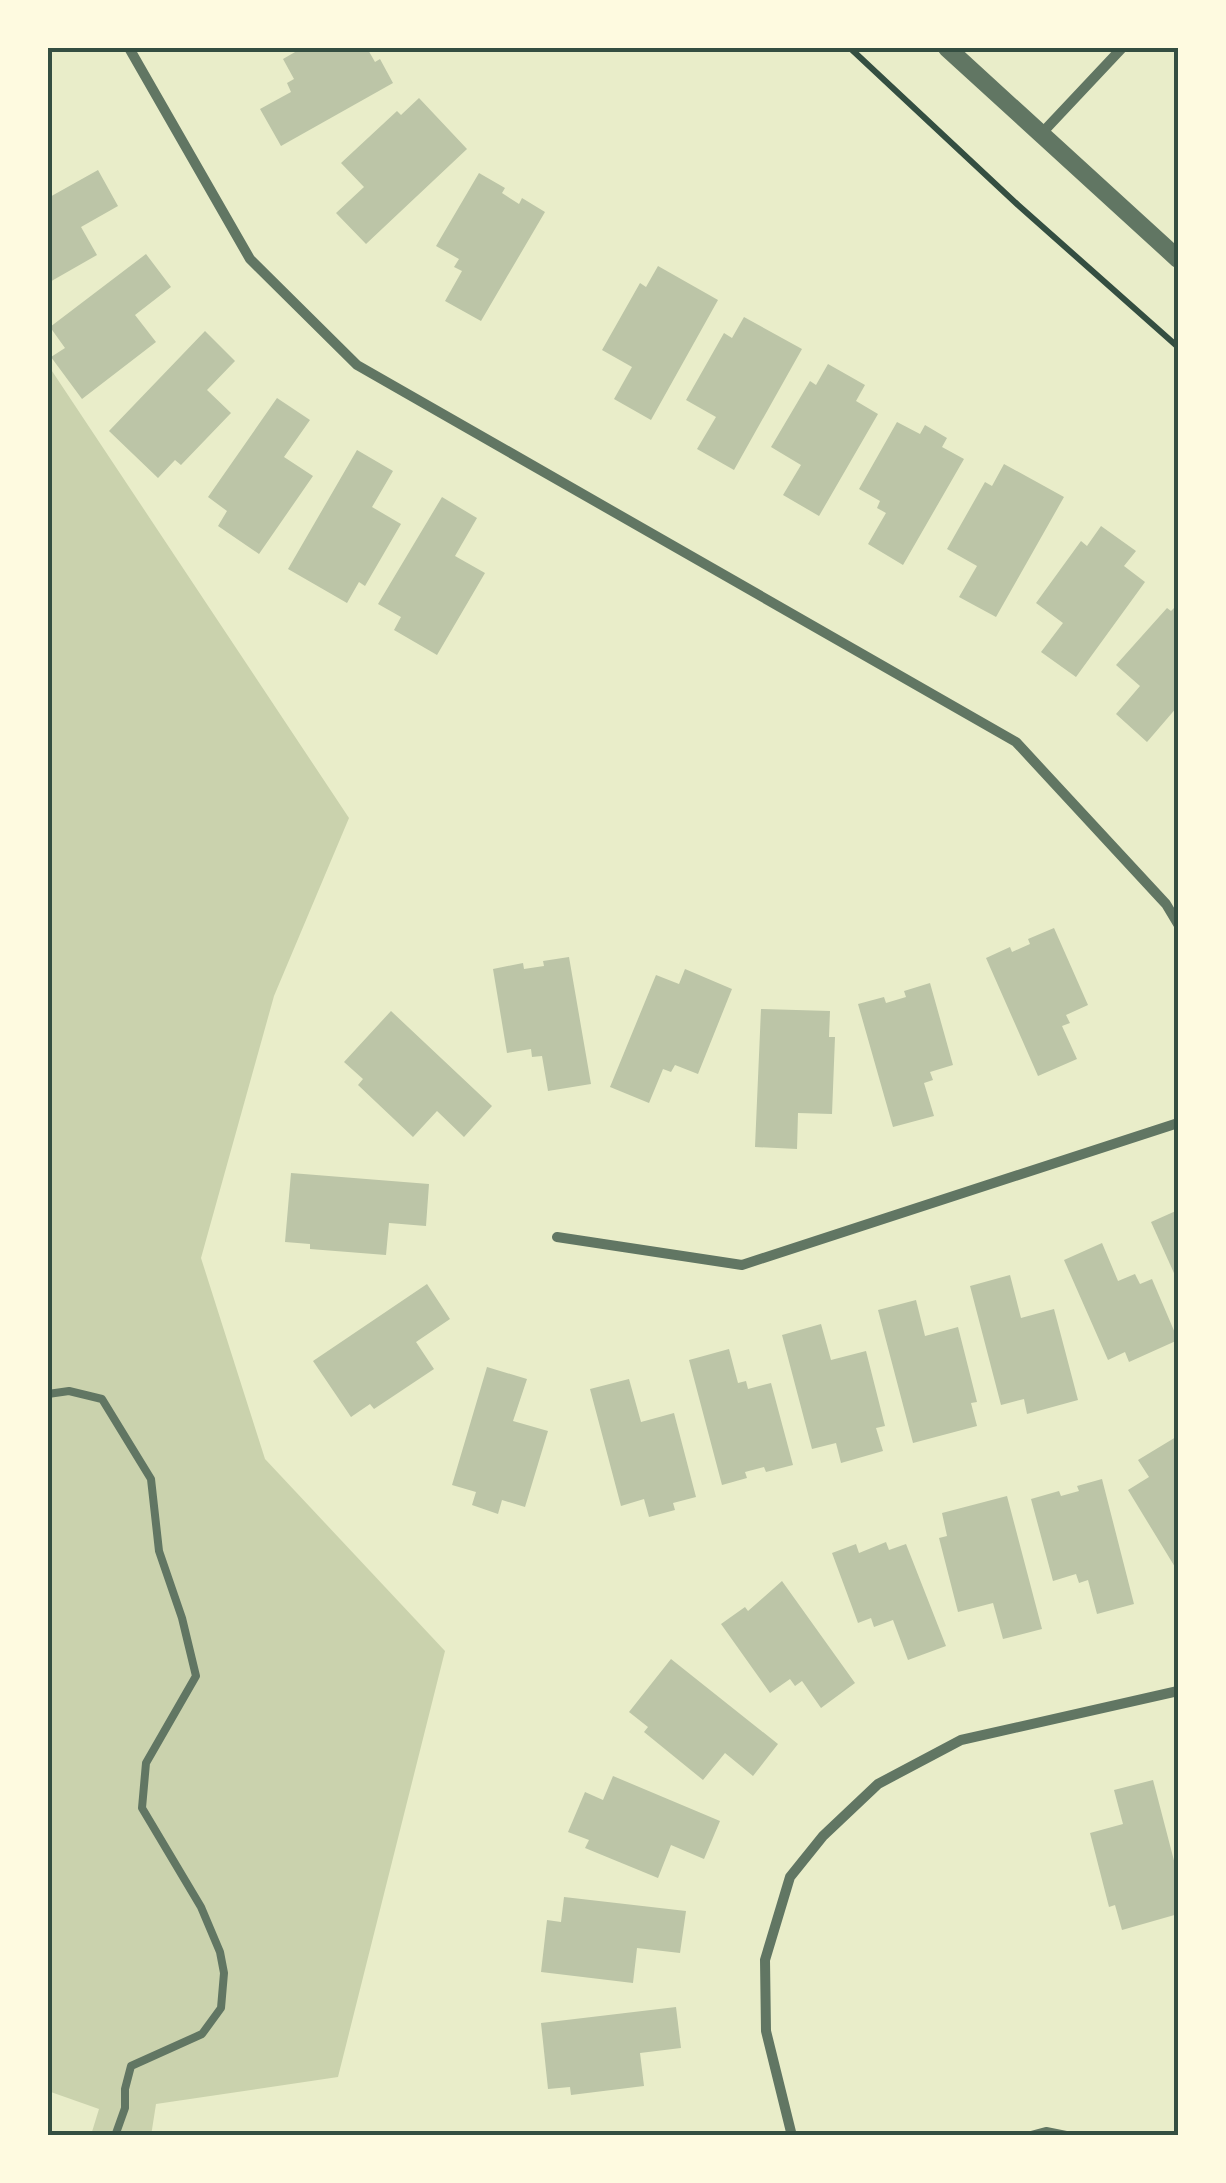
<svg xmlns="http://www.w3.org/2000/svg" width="1226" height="2183" font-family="'DejaVu Sans',sans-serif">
  <rect width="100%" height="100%" fill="#e9edc9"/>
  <path fill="#cad2ad" d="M48,365L349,818L274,996L201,1258L265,1459L445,1651L338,2077L156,2104L151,2136L91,2135L99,2109L48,2091Z"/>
  <g fill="#bcc5a7">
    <path d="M302,48H367L375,62L380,59L393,83L281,146L260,109L291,92L287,83L294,79L283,59Z"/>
    <path d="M419,98L467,149L366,244L336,213L364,187L341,163L397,111L401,115Z"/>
    <path d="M98,170L118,206L81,227L97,255L48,283V198Z"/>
    <path d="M479,173L505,188L502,193L519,204L522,198L545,212L481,321L445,301L462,271L454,267L459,259L436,246Z"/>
    <path d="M146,254L171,287L135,315L156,342L82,399L51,357L65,348L50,327Z"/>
    <path d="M658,266L718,300L651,420L614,399L632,367L602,350L640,283L646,287Z"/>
    <path d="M744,317L802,349L734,470L697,449L716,417L686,400L724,333L732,338Z"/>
    <path d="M205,331L235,361L207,390L231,413L181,465L175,460L158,478L109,431Z"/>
    <path d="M828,364L865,385L856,401L878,414L819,516L783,495L801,465L771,447L810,381L816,385Z"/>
    <path d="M277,398L310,420L284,457L313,476L259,554L218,526L227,511L208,497Z"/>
    <path d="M897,422L920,434L925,425L947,438L942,447L964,459L903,565L868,544L886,513L877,508L880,501L859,489Z"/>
    <path d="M357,450L393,471L372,507L401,524L365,586L359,582L347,603L288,569Z"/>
    <path d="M1004,464L1064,497L996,617L959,597L977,566L947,549L985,482L992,486Z"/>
    <path d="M442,497L477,518L455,556L485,573L437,655L394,630L401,617L378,604Z"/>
    <path d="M1101,526L1136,551L1124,566L1145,582L1076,677L1041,652L1063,623L1036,603L1081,541L1087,546Z"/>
    <path d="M1178,604V706L1147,742L1116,714L1140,686L1116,665L1167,608L1171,611Z"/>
    <path d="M1054,928L1088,1005L1066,1015L1070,1023L1062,1026L1077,1059L1038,1076L986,958L1010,947L1012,952L1030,944L1028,939Z"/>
    <path d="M569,957L591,1084L548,1091L542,1056L532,1057L531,1049L507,1053L493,969L523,963L524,969L544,966L543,961Z"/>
    <path d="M685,969L732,989L698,1074L675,1065L671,1072L663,1069L649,1103L610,1087L656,975L679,984Z"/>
    <path d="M930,983L953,1065L930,1072L933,1080L924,1083L934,1116L893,1127L858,1004L884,997L886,1003L906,997L904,991Z"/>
    <path d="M761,1009L830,1011L829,1037H835L832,1114L798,1113L797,1149L755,1147Z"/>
    <path d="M391,1011L492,1106L464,1137L437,1111L413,1137L358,1085L363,1079L344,1062Z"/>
    <path d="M291,1173L429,1184L426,1226L389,1223L386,1255L310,1249V1244L285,1242Z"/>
    <path d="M1178,1210V1282L1151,1222Z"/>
    <path d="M1102,1243L1118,1281L1135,1274L1140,1284L1152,1279L1178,1340L1129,1362L1125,1352L1108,1360L1064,1260Z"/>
    <path d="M1010,1275L1021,1318L1054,1309L1078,1400L1027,1414L1024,1399L1001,1405L970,1286Z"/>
    <path d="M427,1284L450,1319L416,1342L434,1369L374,1409L370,1404L351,1417L313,1361Z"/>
    <path d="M916,1300L925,1336L958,1327L977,1402L971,1403L977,1426L913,1443L878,1310Z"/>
    <path d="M821,1324L831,1360L866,1351L885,1426L876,1428L883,1451L841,1463L836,1443L812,1449L782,1335Z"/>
    <path d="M729,1349L738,1383L746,1381L748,1389L771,1383L793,1465L766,1472L764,1467L745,1472L747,1478L722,1485L689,1360Z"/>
    <path d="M487,1367L527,1379L513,1421L548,1431L525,1507L502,1500L498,1514L472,1505L476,1492L452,1485Z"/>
    <path d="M629,1379L641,1422L674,1413L696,1497L673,1503L675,1510L649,1517L644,1499L621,1506L590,1389Z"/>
    <path d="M1176,1437L1178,1441V1572L1128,1490L1149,1477L1138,1460Z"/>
    <path d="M1102,1479L1134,1604L1097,1614L1088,1580L1079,1583L1076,1574L1053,1581L1031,1499L1059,1491L1061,1496L1079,1491L1077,1486Z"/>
    <path d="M1007,1496L1042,1629L1003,1639L993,1603L958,1612L939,1538L947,1536L942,1513Z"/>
    <path d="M886,1542L889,1550L906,1544L946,1646L908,1660L893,1620L874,1627L871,1618L858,1623L832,1553L856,1544L859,1553Z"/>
    <path d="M782,1581L855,1683L821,1708L802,1681L795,1686L790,1679L770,1693L721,1624L745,1607L748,1611Z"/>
    <path d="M671,1659L778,1744L753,1776L725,1753L703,1780L644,1732L648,1727L629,1712Z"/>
    <path d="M613,1776L720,1821L704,1859L671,1845L658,1878L585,1848L589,1840L568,1832L585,1792L603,1800Z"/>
    <path d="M1153,1780L1178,1876V1914L1122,1930L1115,1905L1109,1907L1090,1833L1123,1824L1114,1790Z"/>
    <path d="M564,1897L686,1911L680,1953L637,1948L633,1983L541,1972L547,1920L561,1922Z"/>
    <path d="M676,2007L681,2048L640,2053L644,2086L571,2095L570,2087L548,2089L541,2023Z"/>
  </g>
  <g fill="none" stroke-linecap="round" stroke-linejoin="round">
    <path stroke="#344e41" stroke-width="6" d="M850,48L1018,205L1178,347"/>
    <path stroke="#617663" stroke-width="8" d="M48,1394L69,1391L102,1399L151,1479L159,1551L182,1618L196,1676L146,1763L142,1808L201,1907L220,1952L224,1973L221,2008L202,2034L131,2066L125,2089V2108L115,2136"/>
    <g stroke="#617663" stroke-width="10">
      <path d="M129,48L250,259L357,365L1016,742L1166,904L1178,924"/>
      <path d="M1042,133L1122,48"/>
      <path d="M557,1237L742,1265L1178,1123"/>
      <path d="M792,2136L766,2031L765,1960L790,1877L823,1836L878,1784L961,1740L1178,1691"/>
      <path d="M1031,2136L1046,2132L1066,2136"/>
    </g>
    <path stroke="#617663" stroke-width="18" d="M947,48L1178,259"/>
  </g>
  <rect width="1226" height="2183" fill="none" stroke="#fefae0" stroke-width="100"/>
  <rect x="50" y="50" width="1126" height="2083" fill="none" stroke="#344e41" stroke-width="4"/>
</svg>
